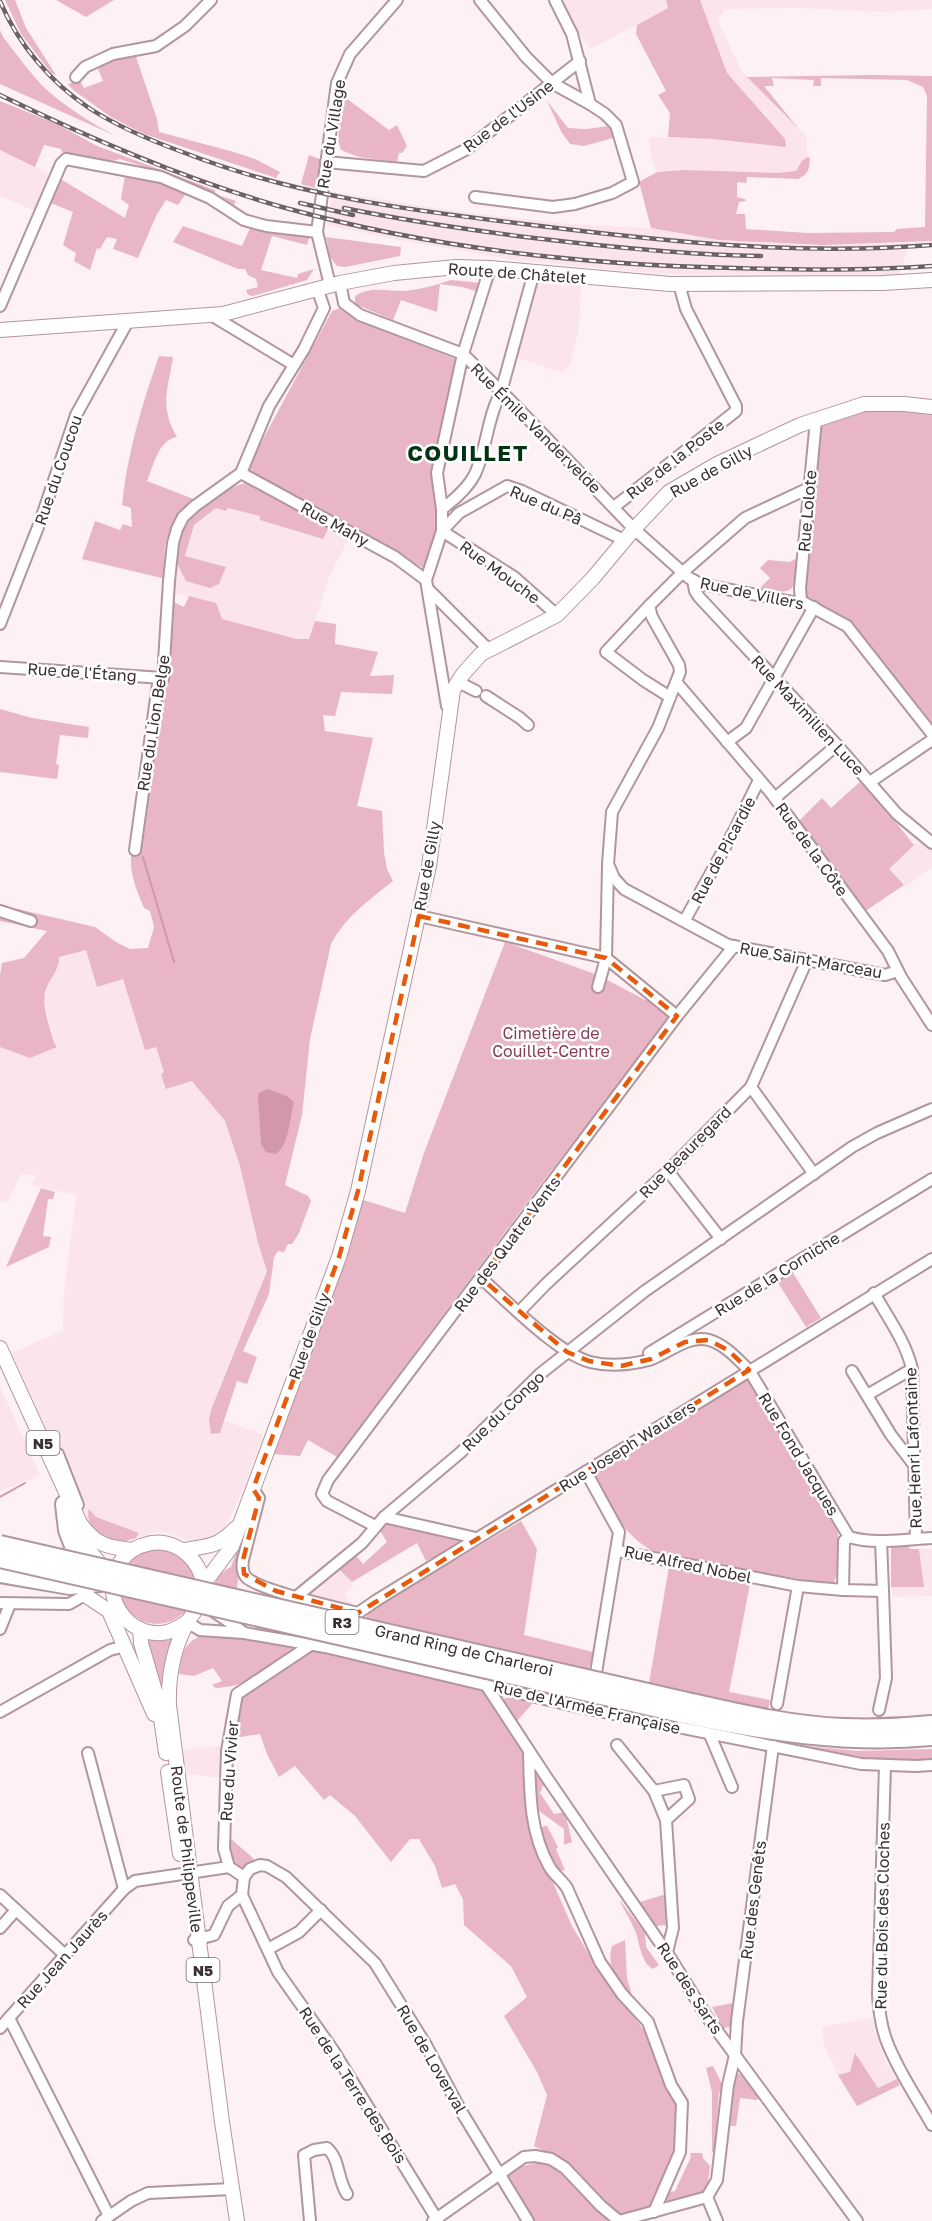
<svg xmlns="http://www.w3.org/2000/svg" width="932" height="2221" font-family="'Golos Text',sans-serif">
  <rect width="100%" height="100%" fill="#fdf1f4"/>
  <g fill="#fce4eb">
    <path d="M558,0H666L668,8L591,49L572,25Z"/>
    <path d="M700,0H932V9L883,12L800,8L725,9L718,21L741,70L780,111L807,136V157L796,171L780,175L684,170L657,172L651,156L649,137L713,139L763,114L727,73Z"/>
    <path d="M0,150L48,173L35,211L0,196Z"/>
    <path d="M332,192L470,213L571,224L651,228L719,240L809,245L910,243L899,275L668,274L606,269L510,259L403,241L327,225Z"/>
    <path d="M537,276L581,283L579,328L570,365L563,373L514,357Z"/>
    <path d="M216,508L226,511L227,508L260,516L322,539L329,527L350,536L330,575L309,639H297L222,619L215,603L174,593L176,561L226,567L185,556L194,525Z"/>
    <path d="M917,842L932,848V867L906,887L888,869Z"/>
    <path d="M86,950L123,979L145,1049L155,1047L165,1073L166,1089L192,1080L225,1121L240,1166L258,1243L267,1271L211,1410L220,1427L222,1423L228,1422L263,1434L244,1487L231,1516L224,1529L215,1539L196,1542L185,1540L166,1532H157L119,1543L95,1534L60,1467L12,1353L63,1330L64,1291L76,1195L32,1185L36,1176L21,1174L9,1200L0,1203V1047L30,1058L56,1047L54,1043L44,999L46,989L52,978L59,957Z"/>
    <path d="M0,1386L40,1475L0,1491Z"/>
    <path d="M919,1549H932V1596L893,1597L891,1587L924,1586Z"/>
    <path d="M339,1569L352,1582L353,1586L345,1594L352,1604L348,1607L306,1593Z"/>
    <path d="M224,1745L222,1778L181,1773L178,1751Z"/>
    <path d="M872,2018L875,2033L887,2064L900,2085L857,2106L838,2075L824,2045L822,2027Z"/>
  </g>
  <g fill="#e8b6c5">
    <path d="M5,0H15L26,28L56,75L52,74L21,34Z"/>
    <path d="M56,0H114L86,17Z"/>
    <path d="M666,0H700L727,73L785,139L786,147L713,139L668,137L670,113L658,95L666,91L636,34L637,25L668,8Z"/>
    <path d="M0,30L3,37C19,57 35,81 55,97C74,112 96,126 118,137L0,84Z"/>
    <path d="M135,54L157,119L159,132L234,152L255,159L280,172L276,178L144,134L111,117L73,90L68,84L80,81L84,88L103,81L96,64Z"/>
    <path d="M872,75L932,76V241L822,245L719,240L651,228L639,182L657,172L684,170L779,173L796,171L802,161L807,157L810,158C809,169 809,174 798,179L747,177L746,183L737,182V197L745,199L746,201L739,202L736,214H745L746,229L807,233L894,232L897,229L925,227L927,96L923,87L907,80L821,78V86H813L814,80L772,78L774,86H764L798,128L747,77Z"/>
    <path d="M342,95L389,130L397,125L407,146L402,153H399L397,162L359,157L341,150L338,141Z"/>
    <path d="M0,101L57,124L97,146L215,190V194L236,201L234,205L215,193L179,178L120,159L112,161L64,155L61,149L44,145L35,167L0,150Z"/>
    <path d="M547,101L568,128L586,129L609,126L613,138L584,146L570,144L562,133Z"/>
    <path d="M309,155L322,160L318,189L301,184Z"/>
    <path d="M125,175L155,180L187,192L178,205L166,200L156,216L138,258L113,249L117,239L107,237L100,249L97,248L90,270L74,261L76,253L63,245L73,212L48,202L59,178L125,218L129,205L121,199Z"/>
    <path d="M183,226L242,246L250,228L309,238L307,245L272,236L261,270L297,278L298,274L314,269L307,280L253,296L248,295L246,290L258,287L256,279L248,275L245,269H238L173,242Z"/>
    <path d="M326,237L401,247L400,256L345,267L337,266L330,257Z"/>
    <path d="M451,280L481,283L479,292L462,287L440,284L437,312L401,300L393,320L355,304V296C371,286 385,291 403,291C419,290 436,285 451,280Z"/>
    <path d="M343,307L364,323L458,360L447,409L438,525L425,569L247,469L332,311Z"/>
    <path d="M159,356L173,357C168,390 159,407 177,437C158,440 154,465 147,481L196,500C167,521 161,543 166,579L82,559L95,521L120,530L123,524L132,527L131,508L122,505C127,454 142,404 159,356Z"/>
    <path d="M873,409L932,411V723C899,681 852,620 805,595L808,551L822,424Z"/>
    <path d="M245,483L274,494L329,527L323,539L260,520V516L228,508L226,511L216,508L194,525L185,556L226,567L219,584L210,588L186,581L176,561L183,531L193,514L233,487Z"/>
    <path d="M797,558C795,593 795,595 759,589L770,578L760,568L768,560L790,562Z"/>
    <path d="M189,596L216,603L222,619L297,639H309L315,621L336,624L335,644L378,652L370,676L394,675L392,694L341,692L335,716L323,715L325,731L373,738L357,806L382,811L384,853L387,869L393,881C369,900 346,916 331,944L310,1039L302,1115L285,1185L308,1196L311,1201L299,1233L292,1244H288L284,1252L278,1251L274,1257L269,1294L243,1351L257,1357L247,1384L237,1381L220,1433L211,1434L209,1420L211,1410L267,1271L258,1243L240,1166L225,1121L192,1081L166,1089L161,1074L164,1072L156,1047L145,1050L123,979L97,987L86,950L59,957C60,970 48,980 45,992C42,1007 50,1028 54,1043L57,1047L30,1058L0,1047V975L2,963L24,958L47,931L0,921V905L95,927L116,942L130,949L148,948L154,927L150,911L144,908C137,891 130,875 131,857L138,849L169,600L184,607Z"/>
    <path d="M0,709L32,718L89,727L88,738L60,735L56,764L59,765L57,779L0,772Z"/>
    <path d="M862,780L914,845L889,869L904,885L864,912L799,821L822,798L831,808Z"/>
    <path d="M505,942L598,975L645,1000L648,998L669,1016V1019L535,1192L337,1457L308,1440L300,1456L272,1454L360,1199L405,1213L424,1153Z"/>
    <path d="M41,1188L55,1192L53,1199H48L43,1236L51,1237L49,1247L6,1267Z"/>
    <path d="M790,1268L821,1318L806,1327L775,1278Z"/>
    <path d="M749,1379L835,1521C841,1542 842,1564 833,1585L658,1554C623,1537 611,1507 592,1475Z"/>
    <path d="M89,1509L96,1517L139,1533L136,1538L119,1543L95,1534C92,1527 86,1517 89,1509Z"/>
    <path d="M521,1521L537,1549L524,1635L593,1652L589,1669L593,1670L586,1701L349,1647L360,1618L365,1619L371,1610Z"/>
    <path d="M393,1522L464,1539L454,1547L426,1561L417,1543L352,1582L339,1569L354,1553L363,1564L387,1542L379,1529Z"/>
    <path d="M242,1534L237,1589L238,1622L211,1597C214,1584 218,1572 231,1567Z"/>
    <path d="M891,1546H907L911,1549H919L924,1587H891Z"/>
    <circle cx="157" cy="1586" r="38"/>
    <path d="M669,1567L750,1584L729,1692L770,1700L768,1710L649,1683Z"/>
    <path d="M175,1634L167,1661L164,1700L154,1669L147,1636Z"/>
    <path d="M204,1635L259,1640L296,1647C289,1660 254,1678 239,1684C232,1687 223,1687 216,1688L212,1685L222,1681L213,1668L194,1676L179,1674C181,1655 184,1641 204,1635Z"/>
    <path d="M314,1648L483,1687L523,1750L526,1807L532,1835L572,1926L596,1966L652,2041L670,2094L678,2108L674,2150L651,2209L631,2217L616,2213L561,2159L534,2146L547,2095L537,2072L504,2016L527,1997L511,1966L464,1925L463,1899L455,1884L442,1888L435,1866L419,1839H410L391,1862L355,1816L330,1795L324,1800L295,1766L279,1777L267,1754L260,1734L234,1738L242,1694Z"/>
    <path d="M511,1696L534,1702L515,1723L501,1700Z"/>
    <path d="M806,1746L858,1751L932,1749V1760C891,1764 844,1761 806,1746Z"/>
    <path d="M535,1769L544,1784L540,1793L554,1814L565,1812L572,1842L564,1845V1829L539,1811L532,1770Z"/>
    <path d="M544,1826H547L558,1847L556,1849L565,1870L558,1871C550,1862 540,1841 541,1828Z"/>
    <path d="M231,1839L253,1858L254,1861L247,1868L240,1867L231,1859L229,1842Z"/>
    <path d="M663,1895L668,1898L666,1925L656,1926L647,1919L640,1902Z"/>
    <path d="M619,1899L645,1933L646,1947L659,1965L653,1969C643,1964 640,1949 638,1940C636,1928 624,1911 619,1899Z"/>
    <path d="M625,1940L627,1978L633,1999L629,1997C617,1979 606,1968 612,1946Z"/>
    <path d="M733,2003L731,2027L723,2028L712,2007Z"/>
    <path d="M855,2053L878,2088L897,2079L900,2085L857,2106L838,2075L850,2072Z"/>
    <path d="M713,2066L724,2088L719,2093L715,2152H712V2092L706,2068Z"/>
    <path d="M736,2073L742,2075L761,2098L756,2100L740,2098L736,2126H730Z"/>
    <path d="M690,2153H702L703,2158L710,2166L707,2191L703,2195L669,2203L666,2197L669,2192L675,2191L691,2157Z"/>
    <path d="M541,2162C566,2172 587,2198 606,2216L608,2221H535L506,2177L523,2166Z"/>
  </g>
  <path fill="#d297a9" d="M267,1089L287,1096L294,1102C290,1117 289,1145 276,1154L266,1152L261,1144L258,1094Z"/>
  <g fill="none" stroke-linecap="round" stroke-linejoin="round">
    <g stroke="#d297a9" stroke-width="2">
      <path d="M143,857L174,962"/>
      <path d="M0,1497L25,1483"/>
    </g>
    <defs>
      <g id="minor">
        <path d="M480,0L526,57L552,83L590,104"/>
        <path d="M76,77L85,67L113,54L156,46L185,26L211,0"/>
        <path d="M326,162L424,171L467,149L580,61"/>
        <path d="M475,197L553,207L575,204L612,193L633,182L616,125L605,114L590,104L572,34L555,0"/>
        <path d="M340,283L344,303L360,315L463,354L513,403L634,529L689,578L701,584L793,602L801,601L847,626L932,734"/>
        <path d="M330,285L317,232L337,83L350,54L397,0"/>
        <path d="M0,306L61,164L66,159L161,177L210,198L244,220L266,226L317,232"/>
        <path d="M211,315L294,365"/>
        <path d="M241,473L395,557L426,580"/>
        <path d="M809,488L745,518L683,572L649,606L652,617L679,665L680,672L658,728L612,812L608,864L614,878L624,889L728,945L885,975L898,971"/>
        <path d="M614,507L736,411V406L686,309L679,284"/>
        <path d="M442,509C454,500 468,488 475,474C487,448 487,418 501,392L534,272"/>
        <path d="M442,531L459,513L507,486L522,491L624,540"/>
        <path d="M442,531L514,577L557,615"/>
        <path d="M693,580L695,591L699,597L837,745L897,814L932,843"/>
        <path d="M428,589L488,649"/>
        <path d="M801,601L800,588L816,420"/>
        <path d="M649,606L606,652L643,680L670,697"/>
        <path d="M0,624L40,522L76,415L128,321"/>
        <path d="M0,667L163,678"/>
        <path d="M458,682L476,691"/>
        <path d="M677,683L771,793L888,951L901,977L932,1025"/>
        <path d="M486,696L520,718L528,725"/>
        <path d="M447,706L426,580L442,531V509L437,473L463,354L490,268"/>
        <path d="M727,742L746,728L814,607"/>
        <path d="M870,782L932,740"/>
        <path d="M775,798L837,745"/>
        <path d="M135,850L158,684L163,678L169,581L173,543L177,529L183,517L195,506L241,473L269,406L304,349L324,308L317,288"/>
        <path d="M0,911L31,921"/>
        <path d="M419,916L606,958L677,1016"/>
        <path d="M685,920L735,829L759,780"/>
        <path d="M598,987L606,958L608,867"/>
        <path d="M751,1087L814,1174"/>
        <path d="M668,1171L721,1239"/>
        <path d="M481,1278C508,1302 557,1353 590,1362C610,1367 629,1365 649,1360C668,1354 688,1334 709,1340C726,1345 737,1359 749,1370L849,1537"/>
        <path d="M874,1293C888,1318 906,1342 912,1369L916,1539"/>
        <path d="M519,1312L546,1284L668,1171L751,1087L807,960"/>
        <path d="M649,1353L932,1179"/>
        <path d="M852,1371L891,1435L914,1465"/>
        <path d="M867,1395L912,1369"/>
        <path d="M58,1454L78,1505"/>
        <path d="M586,1472L619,1532L594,1685"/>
        <path d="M253,1489L259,1498L243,1560C242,1566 242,1572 246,1577C258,1590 337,1608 358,1613"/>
        <path d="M384,1517L476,1538"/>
        <path d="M375,1526L327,1501L322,1494L328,1480L677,1016L734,946"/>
        <path d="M881,1541L883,1591L843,1590L844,1541L849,1537C875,1545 905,1539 932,1538"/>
        <path d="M618,1551L798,1586L843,1590"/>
        <path d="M296,1597L362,1543L384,1517L460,1453L540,1374L645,1291L852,1147L877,1133L932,1109"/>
        <path d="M0,1603L69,1604L85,1595"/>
        <path d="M210,1609L242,1631"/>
        <path d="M187,1622L200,1630L244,1633L325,1647L574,1706L861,1764L916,1766L932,1765"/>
        <path d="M352,1628L358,1613L377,1600L932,1259"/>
        <path d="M0,1629L10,1604"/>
        <path d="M486,1685L547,1778L671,1959L707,2017L857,2221"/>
        <path d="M777,1704L798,1586"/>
        <path d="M879,1710L886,1678L883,1591"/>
        <path d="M0,1712L110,1650L125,1646"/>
        <path d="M710,1735L732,1787"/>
        <path d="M617,1745L654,1791L666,1820L673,1928L667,1952"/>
        <path d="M529,1751C530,1791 529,1830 549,1866C553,1874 562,1880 567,1888L600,1962L622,1994L648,2022L671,2085L682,2103L680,2152L654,2212"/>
        <path d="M88,1753L124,1889"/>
        <path d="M885,1766L878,1995C879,2010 881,2027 887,2042C898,2071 917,2098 932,2125"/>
        <path d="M654,1791L684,1785L689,1799L666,1820"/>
        <path d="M244,1877L229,1867L224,1849L227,1751L237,1694L312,1644"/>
        <path d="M0,1895L65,1955"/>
        <path d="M0,1928L16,1910"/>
        <path d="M194,1940L214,1935L228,1906L242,1895"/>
        <path d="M268,1949L299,1932L321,1910"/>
        <path d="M9,2018L109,2216"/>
        <path d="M0,2028L124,1889L135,1881L229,1867"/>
        <path d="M707,2197L717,2221"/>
        <path d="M102,2221L131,2201L148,2193L232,2189"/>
        <path d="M310,2221L304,2155L314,2150L327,2148C340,2159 337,2179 347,2194"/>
        <path d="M433,2221L524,2157L535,2156L551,2159L565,2168L601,2206L619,2221L707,2197L717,2180L728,2085L735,2055L737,2021L773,1746"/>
        <path d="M438,2221L333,2050L278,1972L242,1895L244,1877L250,1869L260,1865L267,1866L286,1877L375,1963L426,2045L461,2111L528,2221"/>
      </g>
      <g id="major">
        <path d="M0,330L223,314L340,283L394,273L456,267L490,268L670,284L883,283L932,280"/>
        <path d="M0,1348L80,1523C96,1545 106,1547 132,1550"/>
        <path d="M72,1522L79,1538L105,1570"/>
        <path d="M184,1550C210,1545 216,1548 236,1528"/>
        <path d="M203,1585L232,1546L339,1257L358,1191L429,866L453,690L463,674L481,654L557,615L593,578L634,529L669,492L717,464L800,425L864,404H904L932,407"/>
        <path d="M85,1595L109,1611L154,1714"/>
        <path d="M187,1622C179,1627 172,1632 162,1633C128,1636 102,1599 117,1568C122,1557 132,1548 144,1545C174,1534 207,1562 203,1594C201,1607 191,1614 186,1625C173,1650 168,1677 169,1705L222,2122L237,2221"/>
        <path d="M140,1629L141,1643L159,1705L166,1753"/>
        <path d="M168,1772L180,1854"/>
      </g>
      <g id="highway">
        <path d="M64,1504L67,1530L79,1562L80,1573"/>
        <path d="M0,1574L70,1586L100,1583"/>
        <path d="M683,1700C736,1712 790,1725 844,1727C873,1728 903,1727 932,1724"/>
        <path d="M680,1714C764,1732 846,1745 932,1737"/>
      </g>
    </defs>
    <use href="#minor" stroke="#b2969e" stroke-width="14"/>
    <use href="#major" stroke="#b2969e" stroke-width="16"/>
    <use href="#highway" stroke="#b2969e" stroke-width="20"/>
    <use href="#minor" stroke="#fff" stroke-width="10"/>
    <use href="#major" stroke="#fff" stroke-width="14"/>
    <use href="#highway" stroke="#fff" stroke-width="16"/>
    <defs>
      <g id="rail">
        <path d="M0,1C18,44 50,82 89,108C118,127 152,141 185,153C296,196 408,210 524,224C660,241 796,256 932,245"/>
        <path d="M0,95C91,139 184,179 282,207C429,248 582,265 734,268C800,270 866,271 932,266"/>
        <path d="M300,203L353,215"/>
        <path d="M344,208C407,221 470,230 534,238C609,247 685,255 761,256"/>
      </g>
    </defs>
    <use href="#rail" stroke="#6c6164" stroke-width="4.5"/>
    <use href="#rail" stroke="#fff" stroke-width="2" stroke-dasharray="7" stroke-linecap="butt"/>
    <defs>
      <g id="highway-bridge">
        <path id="s1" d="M0,1544L683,1700"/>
        <path d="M0,1559L680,1714"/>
      </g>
    </defs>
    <use href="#highway-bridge" stroke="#b2969e" stroke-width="20" stroke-linecap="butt"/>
    <use href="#highway-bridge" stroke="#fff" stroke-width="16"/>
  </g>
  <path fill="none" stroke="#e8590c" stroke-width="4.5" stroke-dasharray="12 8" stroke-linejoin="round" d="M419,916L606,958L677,1016L481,1278L567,1352L589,1361L621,1366L651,1359L685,1342L708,1340L728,1350L749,1370L358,1613L276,1591L244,1574L243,1560L259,1498L253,1489L339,1257L358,1191Z"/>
  <g text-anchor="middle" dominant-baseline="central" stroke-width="5" stroke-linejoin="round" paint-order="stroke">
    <g fill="#fff" stroke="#756d70" stroke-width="1.5">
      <rect x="26.5" y="1431" width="33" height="24" rx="4.5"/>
      <rect x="325.5" y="1610" width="33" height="24" rx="4.5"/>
      <rect x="186.5" y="1958" width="33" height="24" rx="4.5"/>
    </g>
    <g font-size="15" font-weight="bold" fill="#3a2f32">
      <text x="43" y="1443">N5</text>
      <text x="342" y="1622">R3</text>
      <text x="203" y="1970">N5</text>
    </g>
    <g font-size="16" fill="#3a2f32" stroke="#fff">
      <text transform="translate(508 116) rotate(-37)">Rue de l'Usine</text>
      <text transform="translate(331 134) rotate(-81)">Rue du Village</text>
      <text transform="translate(517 273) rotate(4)">Route de Châtelet</text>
      <text transform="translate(536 428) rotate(45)">Rue Émile Vandervelde</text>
      <text transform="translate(675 459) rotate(-38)">Rue de la Poste</text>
      <text transform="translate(58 470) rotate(-71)">Rue du Coucou</text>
      <text transform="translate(711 471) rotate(-29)">Rue de Gilly</text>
      <text transform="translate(546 505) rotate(23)">Rue du Pâ</text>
      <text transform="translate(807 511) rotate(-85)">Rue Lolote</text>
      <text transform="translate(335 524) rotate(29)">Rue Mahy</text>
      <text transform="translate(500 572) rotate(36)">Rue Mouche</text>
      <text transform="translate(752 593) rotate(12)">Rue de Villers</text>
      <text transform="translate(82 672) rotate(4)">Rue de l'Étang</text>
      <text transform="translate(808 715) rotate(47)">Rue Maximilien Luce</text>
      <text transform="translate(153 723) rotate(-81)">Rue du Lion Belge</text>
      <text transform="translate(812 849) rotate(54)">Rue de la Côte</text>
      <text transform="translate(723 850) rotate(-62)">Rue de Picardie</text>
      <text transform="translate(427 866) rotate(-80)">Rue de Gilly</text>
      <text transform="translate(811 960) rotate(10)">Rue Saint-Marceau</text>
      <text transform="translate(685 1152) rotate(-45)">Rue Beauregard</text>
      <text transform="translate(507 1244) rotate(-53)">Rue des Quatre Vents</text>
      <text transform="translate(777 1274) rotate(-32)">Rue de la Corniche</text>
      <text transform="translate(309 1336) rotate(-70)">Rue de Gilly</text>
      <text transform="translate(503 1411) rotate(-44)">Rue du Congo</text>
      <text transform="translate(627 1446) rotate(-32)">Rue Joseph Wauters</text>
      <text transform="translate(913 1448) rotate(-92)">Rue Henri Lafontaine</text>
      <text transform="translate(799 1454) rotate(59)">Rue Fond Jacques</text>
      <text transform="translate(688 1564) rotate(12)">Rue Alfred Nobel</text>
      <text stroke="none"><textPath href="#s1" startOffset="476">Grand Ring de Charleroi</textPath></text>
      <text transform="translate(587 1707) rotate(13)">Rue de l'Armée Française</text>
      <text transform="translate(229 1771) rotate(-86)">Rue du Vivier</text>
      <text transform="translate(187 1849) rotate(83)">Route de Philippeville</text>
      <text transform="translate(753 1900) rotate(-83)">Rue des Genêts</text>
      <text transform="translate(882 1916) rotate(-89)">Rue du Bois des Cloches</text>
      <text transform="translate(62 1959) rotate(-48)">Rue Jean Jaurès</text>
      <text transform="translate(690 1988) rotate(57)">Rue des Sarts</text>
      <text transform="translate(432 2059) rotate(60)">Rue de Loverval</text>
      <text transform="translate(353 2085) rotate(57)">Rue de la Terre des Bois</text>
    </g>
    <g font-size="16" fill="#843c57" stroke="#fff">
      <text x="551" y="1033">Cimetière de<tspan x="551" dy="18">Couillet-Centre</tspan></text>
    </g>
    <g font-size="22" font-weight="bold" letter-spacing="1.5" fill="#013411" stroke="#fff">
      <text x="468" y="452">COUILLET</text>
    </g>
  </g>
</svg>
